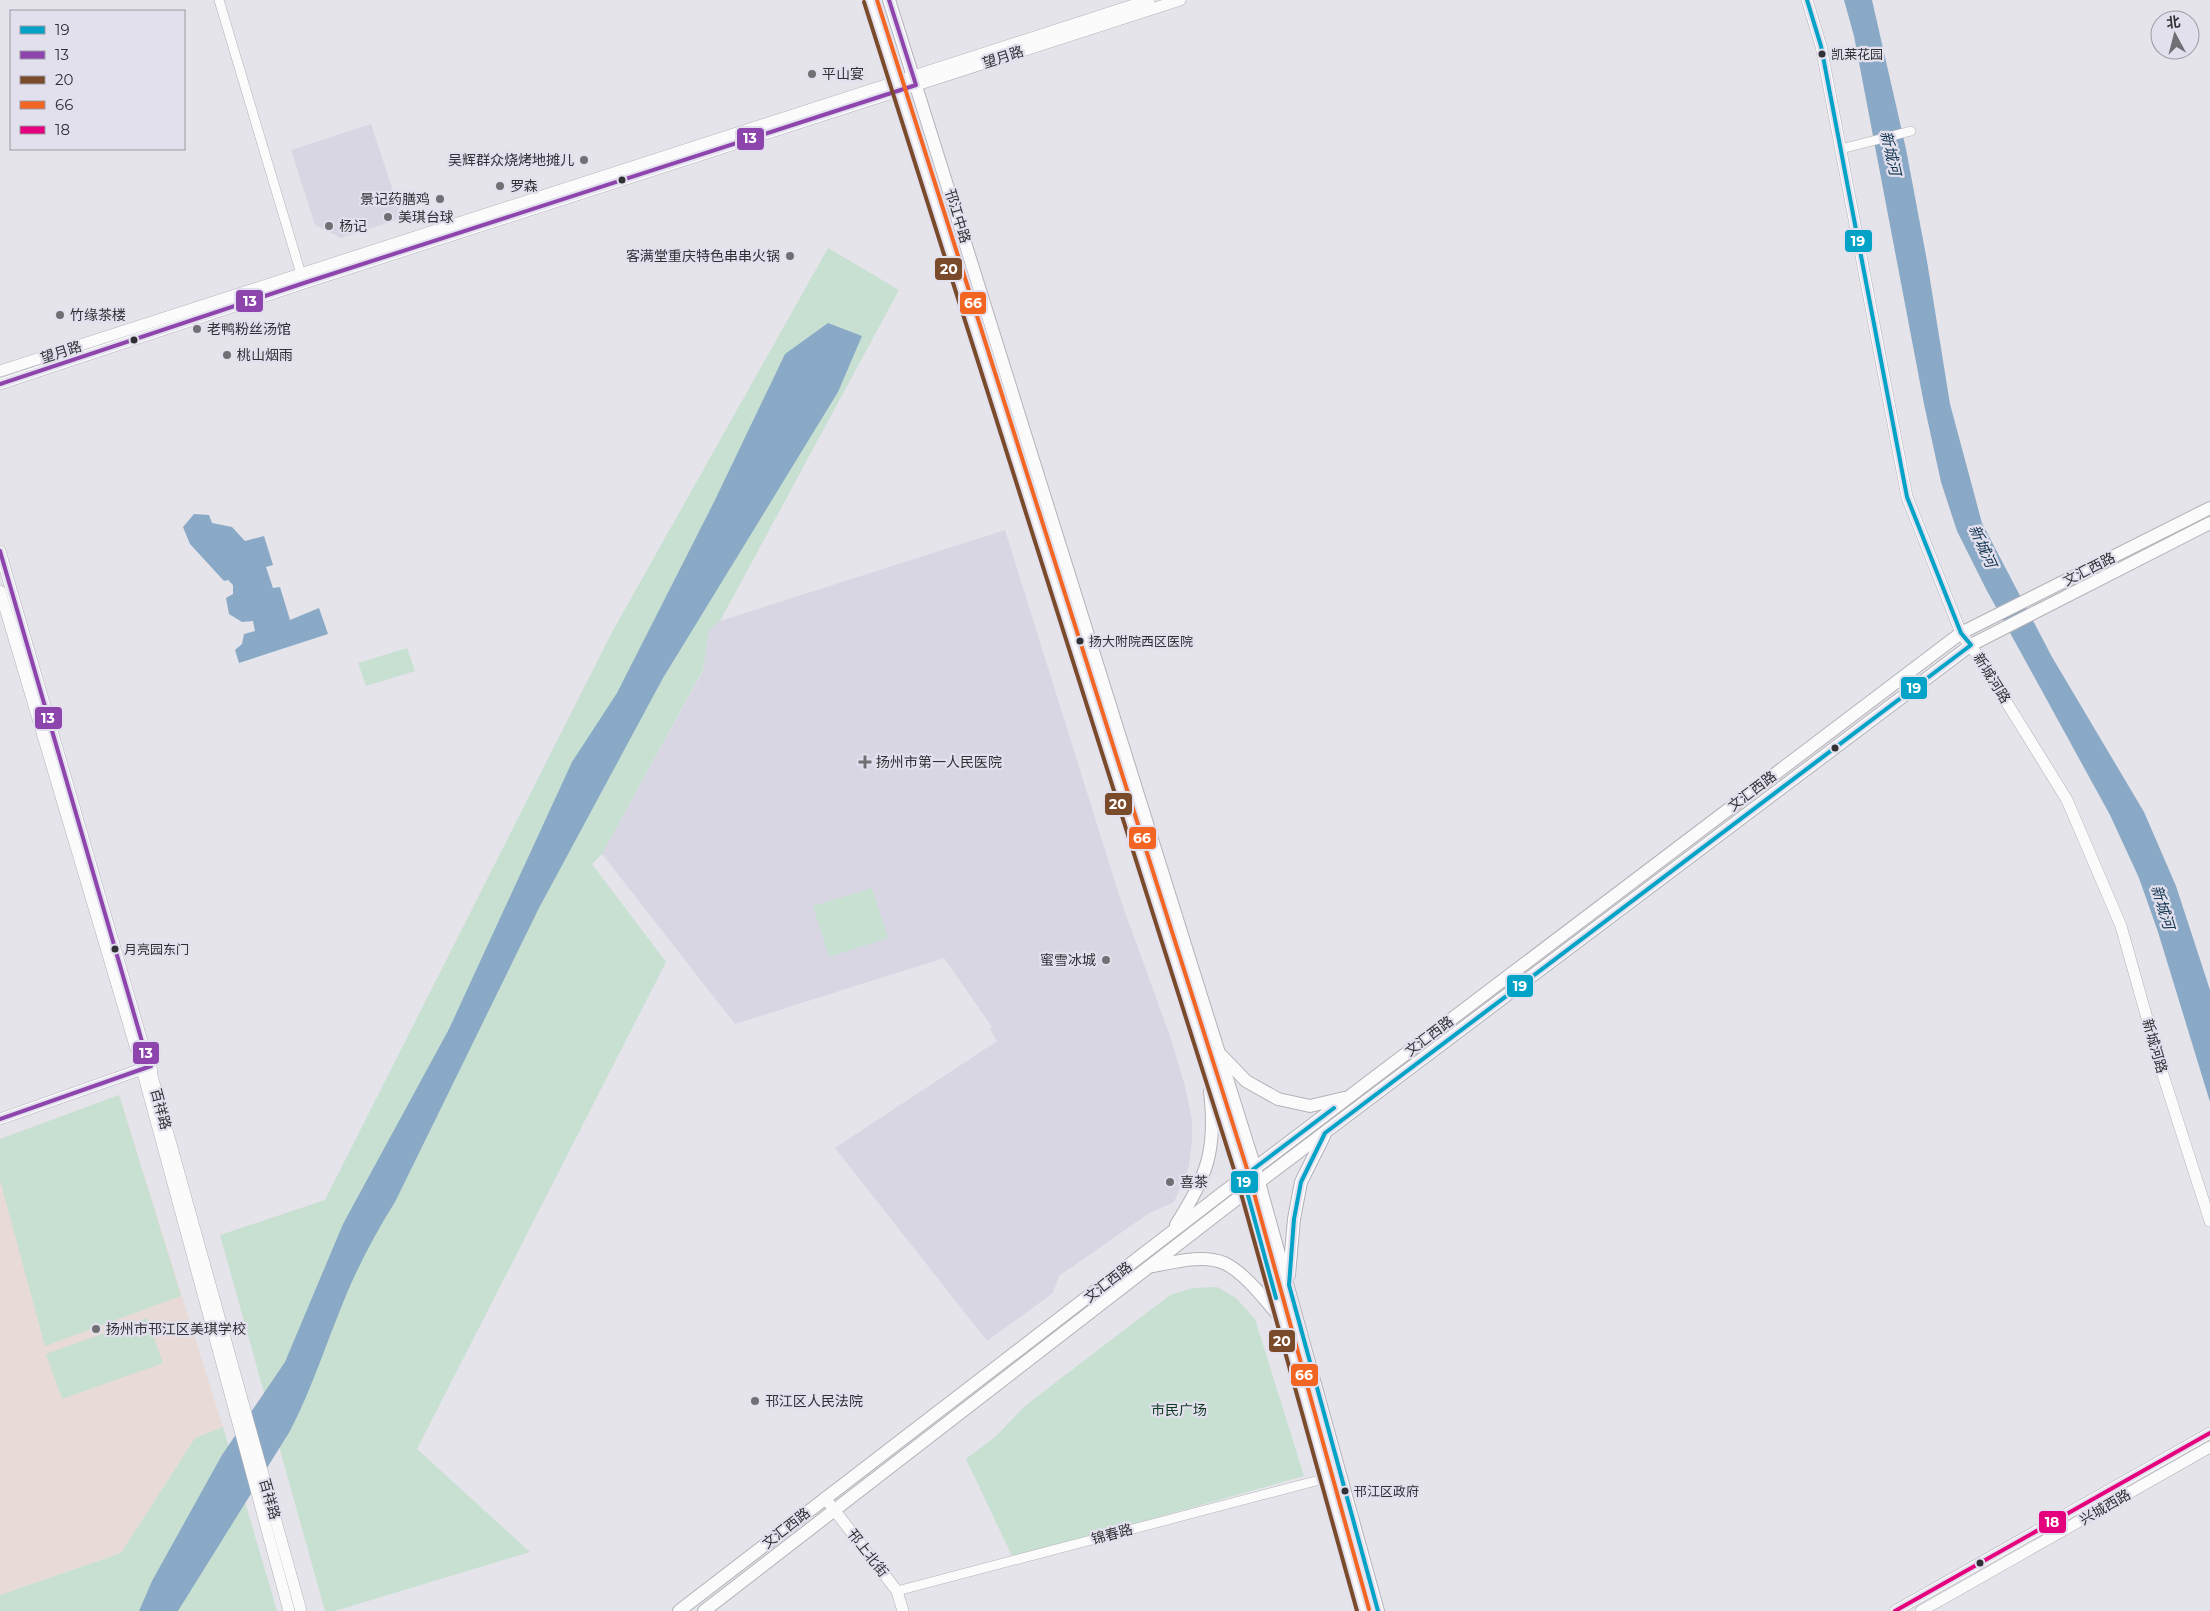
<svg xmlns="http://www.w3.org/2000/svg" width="2210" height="1611" font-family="Montserrat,'Noto Sans SC',sans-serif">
  <rect width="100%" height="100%" fill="#e5e4ea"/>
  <g fill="#d9d6e4">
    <path d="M371,124L402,218L341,238L315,225L291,150Z"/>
    <path d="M1005,530L1121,901L1170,1036L1185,1086L1192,1120V1141L1189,1166L1174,1202L1148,1214L1059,1276L1053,1293L987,1341L835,1148L997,1041L990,1030L992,1027L944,958L735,1024L602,854L703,671L709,630L720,621Z"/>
  </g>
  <path fill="#e8dbd7" d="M119,1095L223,1427L195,1438L121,1553L0,1595V1139Z"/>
  <g fill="#c7e0d2">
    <path d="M828,248L899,290L720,621L709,630L703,670L602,854L592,864L666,962L417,1449L530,1552L335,1611H325L220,1235L325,1200L611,634Z"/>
    <path d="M407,648L415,671L366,686L358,663Z"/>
    <path d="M872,888L888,938L829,957L813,906Z"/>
    <path d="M119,1095L181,1296L45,1346L0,1180V1139Z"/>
    <path d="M1217,1287L1236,1298L1255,1319L1304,1476L1013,1558L966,1459L995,1437L1026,1405L1170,1295L1193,1288Z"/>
    <path d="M147,1318L163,1363L62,1399L46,1354Z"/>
    <path d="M223,1427L277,1611H0V1595L121,1553L195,1438Z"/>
  </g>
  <g fill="#8aa9c6">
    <path d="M1844,0H1872L1906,149L1927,261L1950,404L1982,523L2052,657L2144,812L2176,886L2210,990V1102L2158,932L2139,878L2110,815L1986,589L1957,531L1941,482L1924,404L1854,36Z"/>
    <path d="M828,323L862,336L838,392L663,678L539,908L395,1202C378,1229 363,1257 350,1286C329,1334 314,1385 290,1431L178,1611H139L152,1581L222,1455L285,1362L343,1224L449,1029L572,762L617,693L715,500L785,354Z"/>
    <path d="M194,514L209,515L212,523L232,527L245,541L264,536L273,565L266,567L273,588L280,587L290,620L319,608L328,634L239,663L235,650L242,644L244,634L255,631L253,621L242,622L229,614L226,598L233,594V585L228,580L224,581L190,544L183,527Z"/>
  </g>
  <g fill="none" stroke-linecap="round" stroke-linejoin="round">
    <defs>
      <g id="minor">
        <path d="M219,0L301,274"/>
        <path d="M1841,149L1911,131"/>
        <path d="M897,1591L1327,1478"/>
      </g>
      <g id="tertiary">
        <path d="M1807,0L1821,46L1907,497L1961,633L1978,656L2067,800L2121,926L2163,1075L2210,1221"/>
        <path d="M0,371L1149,0"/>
        <path d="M0,384L304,283L1180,0"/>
        <path d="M0,551L143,1045L151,1066L152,1076L301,1611"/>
        <path d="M0,591L142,1069L289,1611"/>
        <path d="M0,1119L142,1069"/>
        <path d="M825,1498L897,1591L903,1611"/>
        <path d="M1895,1611L2210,1433"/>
        <path d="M1921,1611L2210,1447"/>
      </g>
      <g id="secondary">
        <path d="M870,0L1243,1177L1363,1611"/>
        <path d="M889,0L1255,1168L1378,1611"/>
        <path d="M1221,1055L1246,1081L1278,1099L1310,1106L1344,1098"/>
        <path d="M1176,1225C1207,1175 1217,1151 1210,1091"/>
        <path d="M1153,1266C1174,1262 1204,1254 1224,1263C1244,1272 1265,1300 1280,1317"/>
        <path d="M1289,1275L1294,1219L1301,1182L1324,1136"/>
        <path d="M679,1611L1255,1168L1961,633L2210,508"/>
        <path d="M704,1611L1247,1191L1971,645L2210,523"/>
      </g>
    </defs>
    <use href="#minor" stroke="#b4b2b8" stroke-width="10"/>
    <use href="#tertiary" stroke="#b4b2b8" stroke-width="12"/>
    <use href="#secondary" stroke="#b4b2b8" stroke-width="14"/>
    <use href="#minor" stroke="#fbfbfc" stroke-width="9"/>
    <use href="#tertiary" stroke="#fbfbfc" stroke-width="11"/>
    <use href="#secondary" stroke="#fbfbfc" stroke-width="12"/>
    <defs>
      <g id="bus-1">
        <path d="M1276,1298L1243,1177L1334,1108"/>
        <path d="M1378,1611L1289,1285L1294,1219L1301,1182L1325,1133L1971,645L1961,633L1907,497L1821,46L1807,0"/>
      </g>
      <g id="bus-2">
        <path d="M0,384L304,283L916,85L889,0"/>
        <path d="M0,551L143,1045L151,1066L0,1119"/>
      </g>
      <path id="bus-3" d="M864,2L1237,1179L1357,1611"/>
      <path id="bus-4" d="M877,0L1249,1175L1369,1609"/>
      <path id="bus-5" d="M1895,1611L2210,1433"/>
    </defs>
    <use href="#bus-1" stroke="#e3e0ee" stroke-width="8"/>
    <use href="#bus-2" stroke="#e3e0ee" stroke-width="8"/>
    <use href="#bus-3" stroke="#e3e0ee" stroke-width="8"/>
    <use href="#bus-4" stroke="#e3e0ee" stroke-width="8"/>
    <use href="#bus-5" stroke="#e3e0ee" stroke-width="8"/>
    <use href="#bus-1" stroke="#02a3c6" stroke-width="4"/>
    <use href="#bus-2" stroke="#8e44ad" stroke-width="4"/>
    <use href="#bus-3" stroke="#7a4b2a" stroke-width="4"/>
    <use href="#bus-4" stroke="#f26522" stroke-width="4"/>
    <use href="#bus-5" stroke="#e5007d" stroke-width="4"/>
  </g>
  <g fill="#313035" stroke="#e3e0ee" stroke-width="2">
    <circle cx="1822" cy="54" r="4.5"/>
    <circle cx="622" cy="180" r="4.5"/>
    <circle cx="134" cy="340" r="4.5"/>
    <circle cx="1080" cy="641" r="4.5"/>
    <circle cx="1835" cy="748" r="4.5"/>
    <circle cx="115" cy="949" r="4.5"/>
    <circle cx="1345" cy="1491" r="4.5"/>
    <circle cx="1980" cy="1563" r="4.5"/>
  </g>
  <g fill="#706f74" stroke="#e3e0ee" stroke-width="2">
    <circle cx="812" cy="74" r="5"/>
    <circle cx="584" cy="160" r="5"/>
    <circle cx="500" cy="186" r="5"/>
    <circle cx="440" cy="199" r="5"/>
    <circle cx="388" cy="217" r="5"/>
    <circle cx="329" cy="226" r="5"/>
    <circle cx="790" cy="256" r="5"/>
    <circle cx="60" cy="315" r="5"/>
    <circle cx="197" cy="329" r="5"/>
    <circle cx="227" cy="355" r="5"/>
    <path d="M862.5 754.5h5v5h5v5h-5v5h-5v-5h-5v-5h5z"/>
    <circle cx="1106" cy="960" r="5"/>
    <circle cx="1170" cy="1182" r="5"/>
    <circle cx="96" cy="1329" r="5"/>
    <circle cx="755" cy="1401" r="5"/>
  </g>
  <g text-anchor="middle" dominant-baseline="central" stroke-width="4.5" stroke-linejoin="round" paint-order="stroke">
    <g font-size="13" fill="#313035" stroke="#e3e0ee" text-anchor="start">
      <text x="1831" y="54">凯莱花园</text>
      <text x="1089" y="641">扬大附院西区医院</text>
      <text x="124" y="949">月亮园东门</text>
      <text x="1354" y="1491">邗江区政府</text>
    </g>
    <g font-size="14" fill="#313035" stroke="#e3e0ee">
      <text transform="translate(1003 57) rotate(-18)">望月路</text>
      <text transform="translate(958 216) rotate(73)">邗江中路</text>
      <text transform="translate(61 352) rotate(-18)">望月路</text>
      <text transform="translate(2089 569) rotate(-27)">文汇西路</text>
      <text transform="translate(1992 678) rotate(58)">新城河路</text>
      <text transform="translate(1752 791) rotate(-37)">文汇西路</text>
      <text transform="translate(1429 1036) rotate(-37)">文汇西路</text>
      <text transform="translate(2155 1046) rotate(74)">新城河路</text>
      <text transform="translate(161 1109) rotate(75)">百祥路</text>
      <text transform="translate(1108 1282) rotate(-38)">文汇西路</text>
      <text transform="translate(270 1499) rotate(74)">百祥路</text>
      <text transform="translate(2105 1507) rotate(-30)">兴城西路</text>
      <text transform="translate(786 1528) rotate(-38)">文汇西路</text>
      <text transform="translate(1112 1534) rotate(-15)">锦春路</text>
      <text transform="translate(868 1553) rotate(52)">邗上北街</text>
    </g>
    <g font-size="14" fill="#313035" stroke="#e3e0ee" text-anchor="start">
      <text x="822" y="74">平山宴</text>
      <text x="574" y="160" text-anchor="end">吴辉群众烧烤地摊儿</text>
      <text x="510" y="186">罗森</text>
      <text x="430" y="199" text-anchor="end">景记药膳鸡</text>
      <text x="398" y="217">美琪台球</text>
      <text x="339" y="226">杨记</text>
      <text x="780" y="256" text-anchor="end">客满堂重庆特色串串火锅</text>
      <text x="70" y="315">竹缘茶楼</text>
      <text x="207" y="329">老鸭粉丝汤馆</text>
      <text x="237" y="355">桃山烟雨</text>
      <text x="876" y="762">扬州市第一人民医院</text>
      <text x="1096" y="960" text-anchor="end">蜜雪冰城</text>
      <text x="1180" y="1182">喜茶</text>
      <text x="106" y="1329">扬州市邗江区美琪学校</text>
      <text x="765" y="1401">邗江区人民法院</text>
    </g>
    <g font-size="14" fill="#0f3922" stroke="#e3e0ee">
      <text x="1179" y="1410">市民广场</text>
    </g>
    <g font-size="15" font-style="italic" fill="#123651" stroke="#e3e0ee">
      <text transform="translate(1891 153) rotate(77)">新城河</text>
      <text transform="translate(1983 546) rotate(66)">新城河</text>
      <text transform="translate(2163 907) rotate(73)">新城河</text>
    </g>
  </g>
  <g stroke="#e3e0ee" stroke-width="2">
    <rect x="736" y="127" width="29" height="24" rx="5" fill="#8e44ad"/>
    <rect x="1844" y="229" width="29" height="24" rx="5" fill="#02a3c6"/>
    <rect x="934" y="257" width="29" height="24" rx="5" fill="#7a4b2a"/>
    <rect x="235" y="289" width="29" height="24" rx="5" fill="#8e44ad"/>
    <rect x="959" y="291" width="28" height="24" rx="5" fill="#f26522"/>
    <rect x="1900" y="676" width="28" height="24" rx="5" fill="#02a3c6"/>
    <rect x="34" y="706" width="29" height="24" rx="5" fill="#8e44ad"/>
    <rect x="1104" y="792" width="29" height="24" rx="5" fill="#7a4b2a"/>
    <rect x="1128" y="826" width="29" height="24" rx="5" fill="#f26522"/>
    <rect x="1506" y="974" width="28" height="24" rx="5" fill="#02a3c6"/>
    <rect x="132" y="1041" width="28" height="24" rx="5" fill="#8e44ad"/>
    <rect x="1230" y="1170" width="29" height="24" rx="5" fill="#02a3c6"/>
    <rect x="1268" y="1329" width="28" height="24" rx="5" fill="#7a4b2a"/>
    <rect x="1290" y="1363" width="29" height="24" rx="5" fill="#f26522"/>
    <rect x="2038" y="1510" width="29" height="24" rx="5" fill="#e5007d"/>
  </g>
  <g font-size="14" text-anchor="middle" font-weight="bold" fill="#fff">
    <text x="750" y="143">13</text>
    <text x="1858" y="246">19</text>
    <text x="949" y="274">20</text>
    <text x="250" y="306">13</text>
    <text x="973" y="308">66</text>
    <text x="1914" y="693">19</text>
    <text x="48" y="723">13</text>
    <text x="1118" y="809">20</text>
    <text x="1142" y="843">66</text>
    <text x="1520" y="991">19</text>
    <text x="146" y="1058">13</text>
    <text x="1244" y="1187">19</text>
    <text x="1282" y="1346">20</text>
    <text x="1304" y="1380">66</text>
    <text x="2052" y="1527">18</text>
  </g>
  <rect x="10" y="10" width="175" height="140" fill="#e3e0ee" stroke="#9c9aa4"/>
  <rect x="20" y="26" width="25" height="8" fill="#02a3c6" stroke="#9c9aa4"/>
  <text x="55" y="35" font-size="15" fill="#313035">19</text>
  <rect x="20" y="51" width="25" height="8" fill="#8e44ad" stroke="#9c9aa4"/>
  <text x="55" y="60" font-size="15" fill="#313035">13</text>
  <rect x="20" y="76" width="25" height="8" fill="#7a4b2a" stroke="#9c9aa4"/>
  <text x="55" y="85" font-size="15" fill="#313035">20</text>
  <rect x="20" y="101" width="25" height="8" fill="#f26522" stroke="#9c9aa4"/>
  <text x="55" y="110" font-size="15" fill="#313035">66</text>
  <rect x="20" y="126" width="25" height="8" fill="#e5007d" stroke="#9c9aa4"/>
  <text x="55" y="135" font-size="15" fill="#313035">18</text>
  <g transform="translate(2175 35) rotate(353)"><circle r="24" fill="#e3e0ee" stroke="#9c9aa4"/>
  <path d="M0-4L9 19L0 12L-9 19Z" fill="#706f74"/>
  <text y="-8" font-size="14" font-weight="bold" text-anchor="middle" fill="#313035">北</text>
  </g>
</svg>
